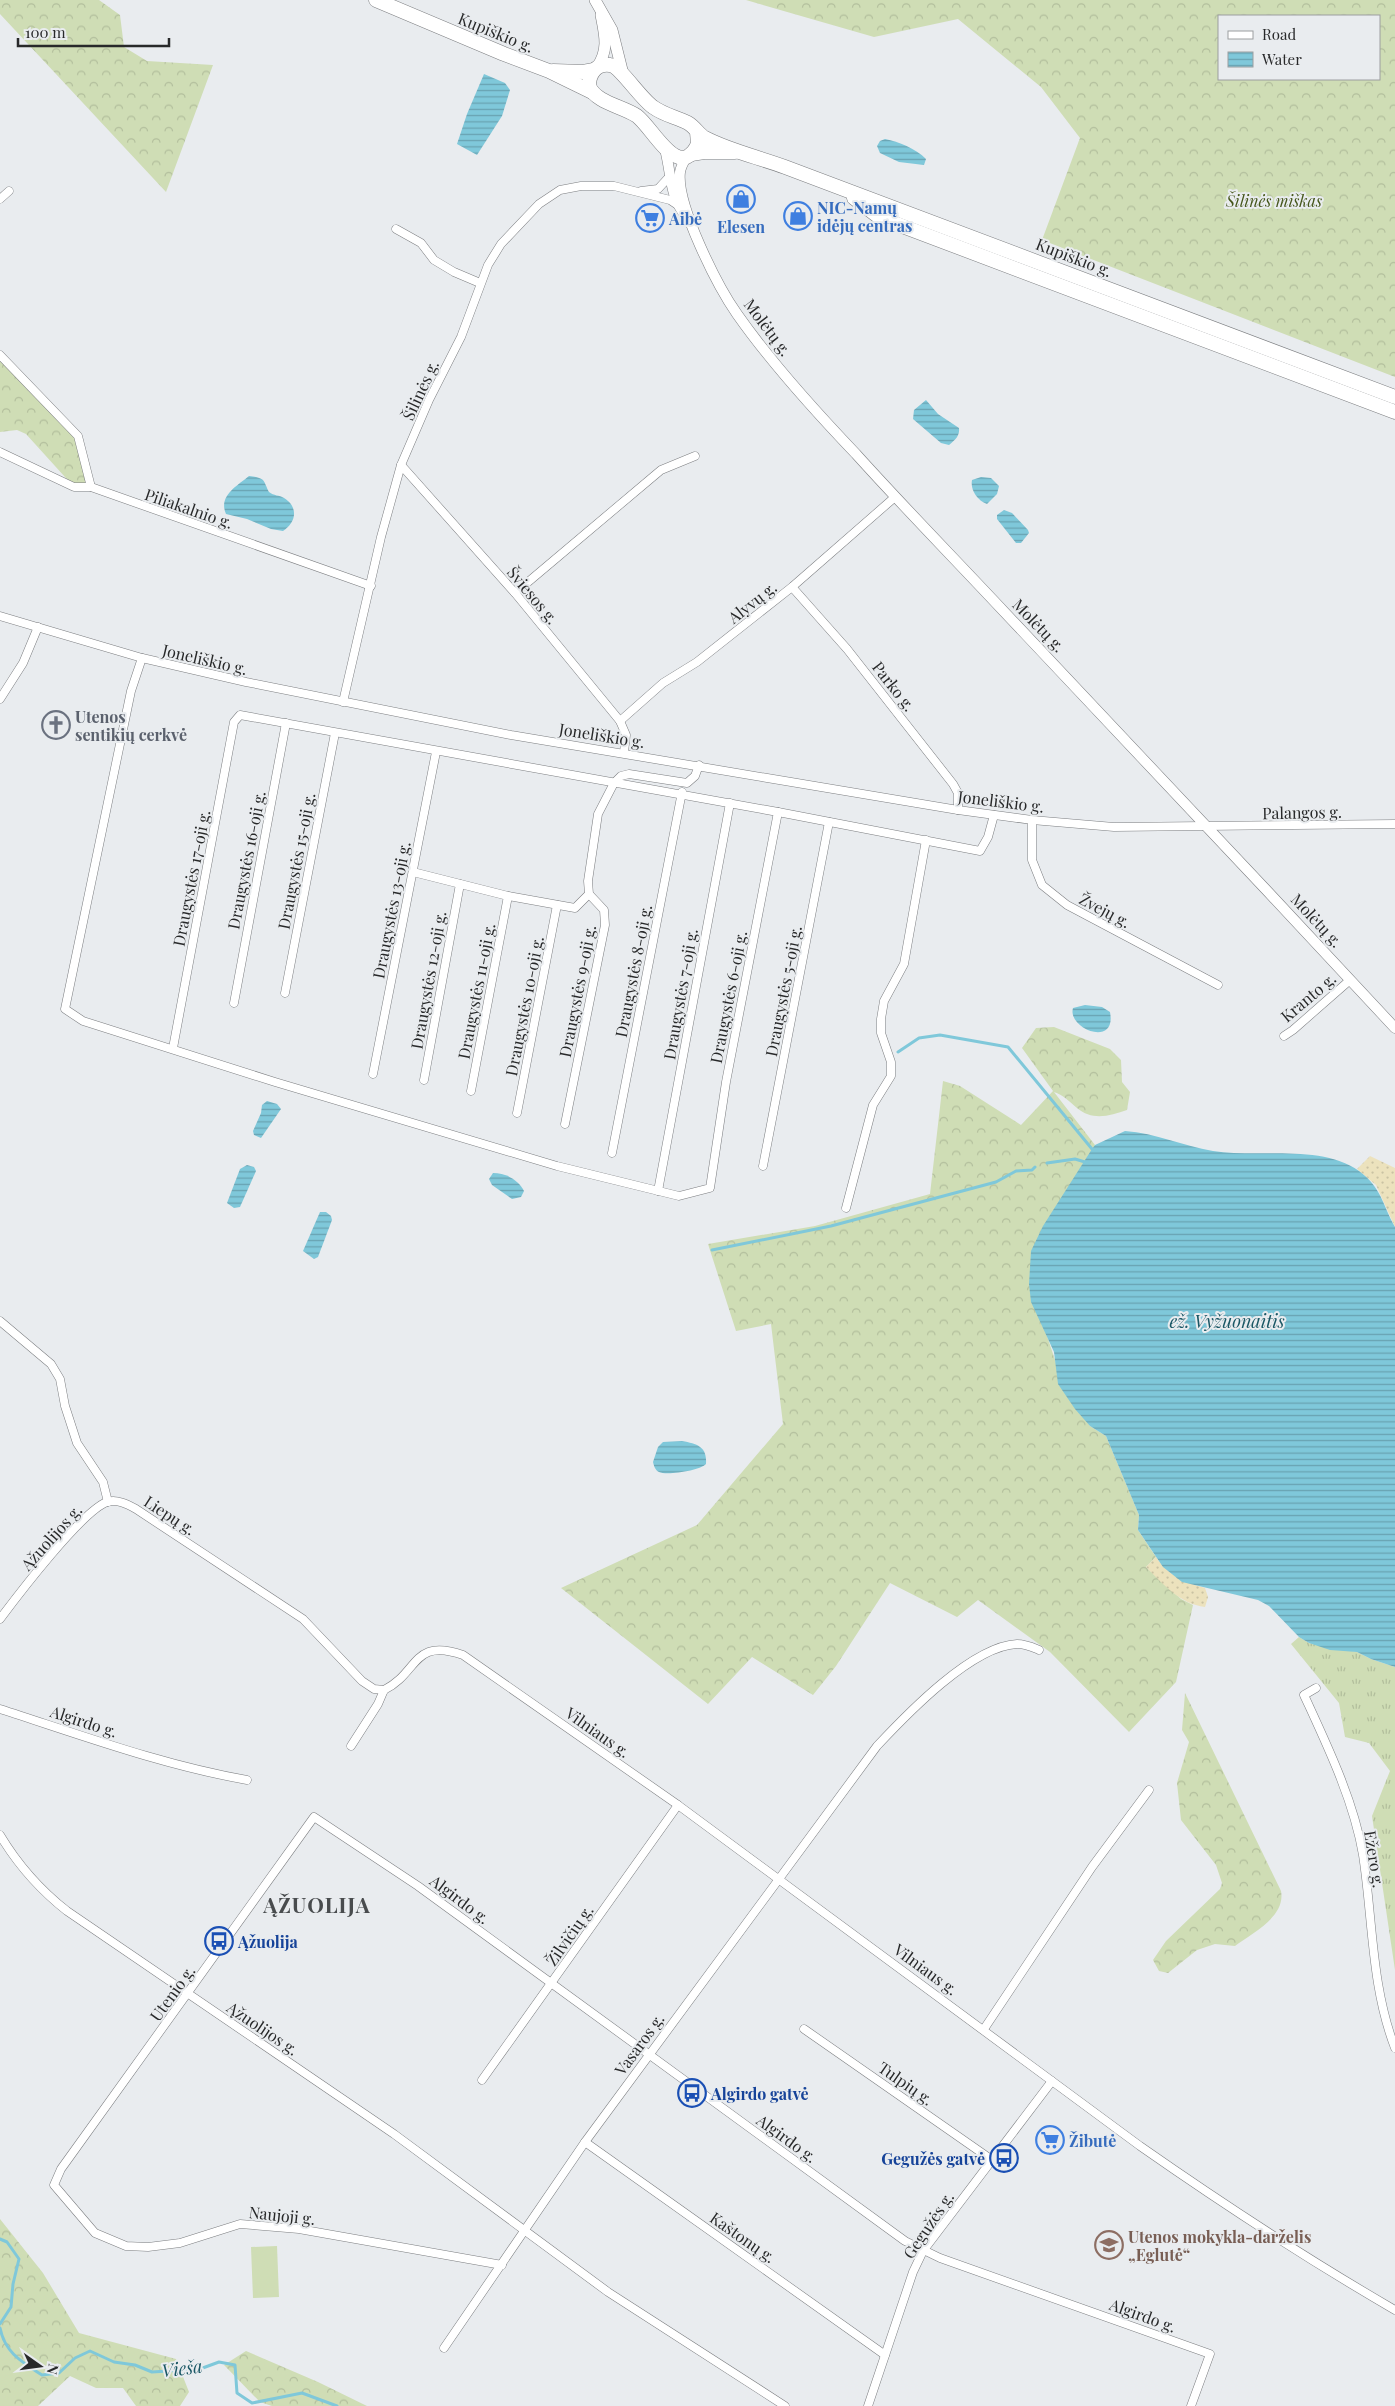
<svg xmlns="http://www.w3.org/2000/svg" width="1395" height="2406" font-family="'Playfair Display',serif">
  <defs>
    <pattern id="grass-tufts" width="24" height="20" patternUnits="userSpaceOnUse" patternTransform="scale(1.25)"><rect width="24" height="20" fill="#cfddb5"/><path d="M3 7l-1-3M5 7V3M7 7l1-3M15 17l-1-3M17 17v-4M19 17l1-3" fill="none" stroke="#b2be9c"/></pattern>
    <pattern id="forest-crowns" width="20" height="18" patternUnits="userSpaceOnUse" patternTransform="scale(1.25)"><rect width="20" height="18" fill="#cfddb5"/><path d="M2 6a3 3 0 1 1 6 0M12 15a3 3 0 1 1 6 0" fill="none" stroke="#b2be9c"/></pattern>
    <pattern id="sand-dots" width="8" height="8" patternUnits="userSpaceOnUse" patternTransform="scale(1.25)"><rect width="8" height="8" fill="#ece2bd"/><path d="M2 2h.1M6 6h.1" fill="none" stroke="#cac2a3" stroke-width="1.8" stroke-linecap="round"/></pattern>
    <pattern id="water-rules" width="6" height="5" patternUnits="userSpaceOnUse" patternTransform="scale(1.25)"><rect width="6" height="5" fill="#7fc8da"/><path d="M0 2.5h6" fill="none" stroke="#68a2b1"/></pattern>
  </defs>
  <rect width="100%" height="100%" fill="#e9ecef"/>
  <path fill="url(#grass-tufts)" d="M1299,1637L1309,1643L1357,1652L1371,1659L1395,1667V1970L1372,1816L1390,1771L1369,1743L1345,1737L1339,1703L1291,1644Z"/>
  <g fill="url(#forest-crowns)" fill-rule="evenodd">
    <path d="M0,0H99L120,15L124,47L147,61L213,65L166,192L0,14Z"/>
    <path d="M746,0H1395V377L1042,240L1080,138L1041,87L958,19L874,37ZM1219,16H1379V79H1219Z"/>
    <path d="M0,355L78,436L91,487H74L26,434L17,430L0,432Z"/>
    <path d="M1054,1027L1110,1049L1121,1060L1122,1082L1130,1092L1127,1110C1110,1116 1092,1121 1077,1108C1069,1101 1063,1095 1054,1092L1095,1145L1085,1162L1045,1330L1056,1363L1090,1426L1106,1436L1139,1515L1138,1530L1156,1557L1146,1567L1181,1599L1193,1605L1176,1682L1129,1732L1050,1652L978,1600L957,1617L890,1583L836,1666L813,1695L752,1657L708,1704L561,1588L697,1525L783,1424L771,1324L736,1331L708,1244L815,1226L930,1194L943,1081L960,1086L1021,1125L1053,1091L1022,1048L1036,1028Z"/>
    <path d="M1185,1693L1281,1891C1286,1917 1252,1933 1235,1946L1215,1944L1197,1950L1168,1973L1159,1971L1153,1960L1166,1941L1220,1889L1222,1883L1216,1865L1181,1820L1177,1783L1189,1742L1182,1730Z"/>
    <path d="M0,2219L43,2273L79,2333L176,2359L189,2392L180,2406H136L123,2388H96L70,2376L38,2406H0Z"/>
    <path d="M246,2351L318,2382L367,2406H272L260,2402L224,2365Z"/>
  </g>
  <g fill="url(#sand-dots)">
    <path d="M1370,1156L1395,1168V1227L1376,1185L1357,1169Z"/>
    <path d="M1156,1557C1168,1575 1184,1582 1205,1588L1208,1597L1205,1607C1180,1604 1163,1584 1146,1567Z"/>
  </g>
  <path fill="#cfddb5" d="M277,2246L279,2297L253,2298L251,2247Z"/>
  <g fill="url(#water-rules)">
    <path d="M484,74L505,83L510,90L502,116L477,155L457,144L467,114Z"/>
    <path d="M885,139C899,142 915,148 926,159L924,165L899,162L880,153L877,146L880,141Z"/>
    <path d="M926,400L938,414L959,428C960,436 955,440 949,445L941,443L913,419L914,410Z"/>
    <path d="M249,476C266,478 263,480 269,492C274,496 279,495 284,498C299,507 296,523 283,531L271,529L247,519L226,514C218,496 237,486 249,476Z"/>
    <path d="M981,477L991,478L999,486L997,494L987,504C978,501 970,490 972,480Z"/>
    <path d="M1004,510L1012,513L1028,530L1029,533L1021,543H1016L997,519V515Z"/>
    <path d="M1085,1005L1102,1007L1110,1012C1117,1048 1067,1029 1073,1008Z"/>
    <path d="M267,1101L277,1104L281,1109L261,1138L254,1135L253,1131L261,1113L262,1105Z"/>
    <path d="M1125,1131C1156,1133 1183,1146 1213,1151C1257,1158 1322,1144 1359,1171C1382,1188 1382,1204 1395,1227V1667L1371,1659L1357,1652L1330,1650L1309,1643L1299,1637L1269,1606L1258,1600L1182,1582L1163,1567L1138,1530L1139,1515L1106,1436L1090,1426L1075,1409L1058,1384L1054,1352L1031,1302L1029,1284L1031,1251L1043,1226L1092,1149L1095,1145Z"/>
    <path d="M247,1165L254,1167L256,1171L240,1207L234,1208L227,1203L240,1169Z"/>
    <path d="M493,1173C505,1173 518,1179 524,1191L521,1197L512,1199L492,1185L489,1179Z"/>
    <path d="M320,1212H326L331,1216L332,1220L318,1257L314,1259L303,1251Z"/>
    <path d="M682,1441C697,1444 707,1446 706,1464C701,1470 667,1476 659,1472C655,1470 654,1466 653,1462L658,1447L663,1442Z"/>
  </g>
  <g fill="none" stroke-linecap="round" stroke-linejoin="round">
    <g stroke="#7fc8da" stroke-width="3">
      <path d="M898,1052L919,1038L940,1035L1008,1047L1092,1149"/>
      <path d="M1047,1163L1075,1159L1085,1162"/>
      <path d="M712,1250L831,1226L996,1182L1016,1171L1032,1170L1035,1167"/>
      <path d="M0,2239L7,2242L19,2259L13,2284L11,2307L0,2324"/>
      <path d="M0,2328C5,2353 22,2362 42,2375L59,2373L75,2358L90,2351L114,2362L135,2365L152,2372L200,2369L219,2362L235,2365L237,2393L252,2403L302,2393L337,2406"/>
    </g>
    <defs>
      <g id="minor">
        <path d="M641,191L658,189L669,177"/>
        <path d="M0,199L9,191"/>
        <path d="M396,229L421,243L434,260L454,272L480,283"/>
        <path d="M0,355L78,436L91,487"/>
        <path d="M0,452L74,487H91L371,586"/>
        <path d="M401,465L515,593L620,721L626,735L624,752"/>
        <path d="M792,587L847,649L953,784L958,793V810"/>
        <path d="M515,593L661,470L695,456"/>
        <path d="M0,616L142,658L246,682L511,735L958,810L1032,820L1114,827L1395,824"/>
        <path d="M142,658L131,691L65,1009L83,1021L275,1082L557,1166L679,1196L710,1188L726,1082L778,812"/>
        <path d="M0,699L23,663L38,627"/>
        <path d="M343,702L381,537L401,465L429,400L461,337L488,265L501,244L539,204L560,190L581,186H614L670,200L676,204"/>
        <path d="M620,721L663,683L697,662L792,587L895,497"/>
        <path d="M1032,820V860L1042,885L1067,905L1218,985"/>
        <path d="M413,872L508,896L575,908L589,894"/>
        <path d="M285,993L335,733"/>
        <path d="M234,1003L286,723"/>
        <path d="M1284,1036L1293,1030L1350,980"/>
        <path d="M173,1048L234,722L240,715L778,812L980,851L988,837L994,815"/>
        <path d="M373,1074L436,752"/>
        <path d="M424,1080L460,884"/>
        <path d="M471,1091L508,896"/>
        <path d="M517,1113L557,905"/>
        <path d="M565,1124L605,925L604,910L589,894L588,881L598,814L614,783L621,776L629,774L687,783L695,776L699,765"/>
        <path d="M612,1153L682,792"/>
        <path d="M763,1166L829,822"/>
        <path d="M658,1191L730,803"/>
        <path d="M846,1208L873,1105L891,1076V1062L881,1033V1019L884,1001L904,964L926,840"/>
        <path d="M0,1321L51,1364L60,1379L65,1406L77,1443L103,1482L108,1502"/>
        <path d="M0,1619C18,1595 82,1511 107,1502C117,1499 127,1504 136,1509L303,1619L362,1681L374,1689L384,1690"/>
        <path d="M1316,1688L1304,1695C1327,1745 1354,1801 1363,1855C1373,1920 1371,1986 1395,2048"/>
        <path d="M0,1709C81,1735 162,1765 247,1780"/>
        <path d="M351,1746L378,1704L384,1690C419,1673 412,1637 463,1655L678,1805L1140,2146C1223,2204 1307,2259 1395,2310"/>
        <path d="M0,1835C18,1865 39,1889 67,1911L394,2134L608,2292L785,2406"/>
        <path d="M804,2029L992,2160"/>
        <path d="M984,2029L1092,1867L1149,1790"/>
        <path d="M482,2080L678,1805"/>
        <path d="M585,2142L885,2355"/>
        <path d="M502,2265L299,2229L240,2224L180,2243L148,2247L126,2246L95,2233L54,2185L61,2169L314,1817L418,1886L905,2241L940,2258L1210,2354L1191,2406"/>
        <path d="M444,2348L585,2142L877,1746C907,1714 972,1646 1017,1644C1026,1644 1032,1647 1039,1650"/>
        <path d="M868,2406L913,2272L923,2251L1052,2081"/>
      </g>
      <g id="tertiary">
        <path d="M665,149C672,177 669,195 687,218"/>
        <path d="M687,156C684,161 681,166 680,172C676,205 718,287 737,314C772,364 814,410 856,454C901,504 948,552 994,601C1128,742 1262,885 1395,1028"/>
      </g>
      <g id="secondary">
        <path d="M595,0L612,30L623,74"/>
        <path d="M597,67C609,50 605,35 601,15"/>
      </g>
      <g id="trunk">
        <path d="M376,0L504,54L549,71L592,92"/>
        <path d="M553,71L583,72L594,70"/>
        <path d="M697,132L698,144C679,183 653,128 637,116C622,106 596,103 589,86C589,74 596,63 610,65C620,66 640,98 653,107C664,115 676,117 688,123C695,127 698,134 705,138C730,151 758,157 785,167L1395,397"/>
        <path d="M691,154L704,152H735"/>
        <path d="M854,198L879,217L889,221L1395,412"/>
      </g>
    </defs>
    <use href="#minor" stroke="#7c7e81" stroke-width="9"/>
    <use href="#tertiary" stroke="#7c7e81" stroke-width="11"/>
    <use href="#secondary" stroke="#7c7e81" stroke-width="12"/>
    <use href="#trunk" stroke="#7c7e81" stroke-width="15"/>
    <use href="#minor" stroke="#fff" stroke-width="8"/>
    <use href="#tertiary" stroke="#fff" stroke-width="10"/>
    <use href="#secondary" stroke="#fff" stroke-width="11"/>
    <use href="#trunk" stroke="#fff" stroke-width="14"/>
  </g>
  <defs>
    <symbol id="shop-ring" viewBox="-11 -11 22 22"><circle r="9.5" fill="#e9ecef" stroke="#3f7fe0" stroke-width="1.5"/><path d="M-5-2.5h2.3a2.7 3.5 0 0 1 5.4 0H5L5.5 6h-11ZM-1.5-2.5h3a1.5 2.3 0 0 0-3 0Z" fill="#3f7fe0"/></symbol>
    <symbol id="supermarket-ring" viewBox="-11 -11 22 22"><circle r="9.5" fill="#e9ecef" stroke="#3f7fe0" stroke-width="1.5"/><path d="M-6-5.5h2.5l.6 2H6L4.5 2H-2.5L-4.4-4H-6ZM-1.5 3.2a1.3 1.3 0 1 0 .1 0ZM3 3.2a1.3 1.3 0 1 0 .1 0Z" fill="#3f7fe0"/></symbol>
    <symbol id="church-ring" viewBox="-11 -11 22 22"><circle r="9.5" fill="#e9ecef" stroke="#6b7280" stroke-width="1.5"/><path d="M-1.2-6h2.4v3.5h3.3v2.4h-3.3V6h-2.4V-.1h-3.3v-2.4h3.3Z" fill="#6b7280"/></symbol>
    <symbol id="bus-ring" viewBox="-11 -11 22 22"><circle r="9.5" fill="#e9ecef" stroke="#1a4fb4" stroke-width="1.5"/><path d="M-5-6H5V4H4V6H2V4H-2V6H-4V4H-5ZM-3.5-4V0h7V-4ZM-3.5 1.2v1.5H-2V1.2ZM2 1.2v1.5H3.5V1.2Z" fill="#1a4fb4"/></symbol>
    <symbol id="school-ring" viewBox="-11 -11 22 22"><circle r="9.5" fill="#e9ecef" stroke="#8d6e63" stroke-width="1.5"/><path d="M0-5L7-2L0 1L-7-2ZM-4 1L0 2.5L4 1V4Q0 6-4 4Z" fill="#8d6e63"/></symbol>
  </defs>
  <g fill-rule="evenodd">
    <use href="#shop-ring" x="725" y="183" width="32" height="32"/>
    <use href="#shop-ring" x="782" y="200" width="32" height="32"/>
    <use href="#supermarket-ring" x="634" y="202" width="32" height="32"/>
    <use href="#church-ring" x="40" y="709" width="32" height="32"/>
    <use href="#bus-ring" x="203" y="1925" width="32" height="32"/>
    <use href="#bus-ring" x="676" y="2077" width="32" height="32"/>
    <use href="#supermarket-ring" x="1034" y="2124" width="32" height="32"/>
    <use href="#bus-ring" x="988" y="2142" width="32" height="32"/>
    <use href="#school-ring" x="1093" y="2229" width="32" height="32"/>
  </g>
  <g text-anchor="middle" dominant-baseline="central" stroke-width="4" stroke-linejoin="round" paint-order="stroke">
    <g font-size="16" fill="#28292a" stroke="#e9ecef">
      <text transform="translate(496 32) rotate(22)">Kupiškio g.</text>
      <text transform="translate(1074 257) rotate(21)">Kupiškio g.</text>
      <text transform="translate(768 327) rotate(53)">Molėtų g.</text>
      <text transform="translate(420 390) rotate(-65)">Šilinės g.</text>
      <text transform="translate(189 508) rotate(19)">Piliakalnio g.</text>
      <text transform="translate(533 595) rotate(50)">Šviesos g.</text>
      <text transform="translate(752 602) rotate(-38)">Alyvų g.</text>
      <text transform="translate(1039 625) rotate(46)">Molėtų g.</text>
      <text transform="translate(205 659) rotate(13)">Joneliškio g.</text>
      <text transform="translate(894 686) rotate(52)">Parko g.</text>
      <text transform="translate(602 735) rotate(9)">Joneliškio g.</text>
      <text transform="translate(1001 801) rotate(7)">Joneliškio g.</text>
      <text transform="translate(1302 812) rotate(-1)">Palangos g.</text>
      <text transform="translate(246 860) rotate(-79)">Draugystės 16-oji g.</text>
      <text transform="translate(296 861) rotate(-79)">Draugystės 15-oji g.</text>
      <text transform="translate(191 878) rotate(-79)">Draugystės 17-oji g.</text>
      <text transform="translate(391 910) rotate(-79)">Draugystės 13-oji g.</text>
      <text transform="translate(1105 910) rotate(28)">Žvejų g.</text>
      <text transform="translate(1317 920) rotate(47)">Molėtų g.</text>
      <text transform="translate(633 971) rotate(-79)">Draugystės 8-oji g.</text>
      <text transform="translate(428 980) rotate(-80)">Draugystės 12-oji g.</text>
      <text transform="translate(476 991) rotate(-79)">Draugystės 11-oji g.</text>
      <text transform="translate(577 991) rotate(-79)">Draugystės 9-oji g.</text>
      <text transform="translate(783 991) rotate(-79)">Draugystės 5-oji g.</text>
      <text transform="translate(680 994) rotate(-80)">Draugystės 7-oji g.</text>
      <text transform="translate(728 997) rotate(-79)">Draugystės 6-oji g.</text>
      <text transform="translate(1308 997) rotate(-40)">Kranto g.</text>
      <text transform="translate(524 1006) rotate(-79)">Draugystės 10-oji g.</text>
      <text transform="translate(170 1515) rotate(33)">Liepų g.</text>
      <text transform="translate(51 1537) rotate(-48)">Ąžuolijos g.</text>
      <text transform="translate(84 1721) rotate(18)">Algirdo g.</text>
      <text transform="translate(598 1732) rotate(35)">Vilniaus g.</text>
      <text transform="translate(1375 1859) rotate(81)">Ežero g.</text>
      <text transform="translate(460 1899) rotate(37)">Algirdo g.</text>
      <text transform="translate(569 1935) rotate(-55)">Žilvičių g.</text>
      <text transform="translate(926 1969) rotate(36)">Vilniaus g.</text>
      <text transform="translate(172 1993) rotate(-54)">Utenio g.</text>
      <text transform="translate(263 2028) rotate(34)">Ąžuolijos g.</text>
      <text transform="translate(639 2044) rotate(-54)">Vasaros g.</text>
      <text transform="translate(906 2083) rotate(35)">Tulpių g.</text>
      <text transform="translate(787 2138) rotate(36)">Algirdo g.</text>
      <text transform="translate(282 2215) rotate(6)">Naujoji g.</text>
      <text transform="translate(928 2225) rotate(-56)">Gegužės g.</text>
      <text transform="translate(743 2237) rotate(35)">Kaštonų g.</text>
      <text transform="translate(1143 2315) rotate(20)">Algirdo g.</text>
    </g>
    <g font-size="16" font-style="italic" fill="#45561b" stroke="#e9ecef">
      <text x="1274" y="200">Šilinės miškas</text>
    </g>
    <g font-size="16" font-weight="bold" fill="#366cbe" stroke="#e9ecef" text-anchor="start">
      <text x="817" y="207">NIC-Namų<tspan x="817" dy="18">idėjų centras</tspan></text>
      <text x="669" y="218">Aibė</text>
      <text x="741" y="226" text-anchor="middle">Elesen</text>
      <text x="1069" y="2140">Žibutė</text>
    </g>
    <g font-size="16" font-weight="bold" fill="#5b616d" stroke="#e9ecef" text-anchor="start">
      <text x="75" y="716">Utenos<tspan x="75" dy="18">sentikių cerkvė</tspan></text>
    </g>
    <g font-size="16" font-weight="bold" fill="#164399" stroke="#e9ecef" text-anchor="start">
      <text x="238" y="1941">Ąžuolija</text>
      <text x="711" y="2093">Algirdo gatvė</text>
      <text x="985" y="2158" text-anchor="end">Gegužės gatvė</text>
    </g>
    <g font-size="16" font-weight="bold" fill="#785e54" stroke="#e9ecef" text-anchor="start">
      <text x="1128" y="2236">Utenos mokykla-darželis<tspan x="1128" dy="18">„Eglutė“</tspan></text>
    </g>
    <g font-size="18" font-style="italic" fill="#1a5765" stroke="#e9ecef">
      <text x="1227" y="1321">ež. Vyžuonaitis</text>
      <text transform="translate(182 2368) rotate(-7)">Vieša</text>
    </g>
    <g font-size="21" font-weight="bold" letter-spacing="1" fill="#494c4e" stroke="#e9ecef">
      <text x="317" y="1904">ĄŽUOLIJA</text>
    </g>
  </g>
  <rect x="1218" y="15" width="162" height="65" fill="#e9ecef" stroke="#9c9ea0"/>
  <rect x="1228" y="31" width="25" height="8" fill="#ffffff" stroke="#9c9ea0"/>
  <text x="1262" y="40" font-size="15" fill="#28292a">Road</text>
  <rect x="1228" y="52" width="25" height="15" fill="url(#water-rules)" stroke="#9c9ea0"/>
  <text x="1262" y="65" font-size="15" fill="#28292a">Water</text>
  <g transform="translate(40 2366) rotate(104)" stroke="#e9ecef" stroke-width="4" paint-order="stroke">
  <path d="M0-4L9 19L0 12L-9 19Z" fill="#28292a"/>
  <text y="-8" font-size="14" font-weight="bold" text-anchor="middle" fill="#28292a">N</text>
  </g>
  <path d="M18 38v8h151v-8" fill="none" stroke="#28292a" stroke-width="2.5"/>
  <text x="25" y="38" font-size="15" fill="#28292a" stroke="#e9ecef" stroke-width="4" paint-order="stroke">100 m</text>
</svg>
